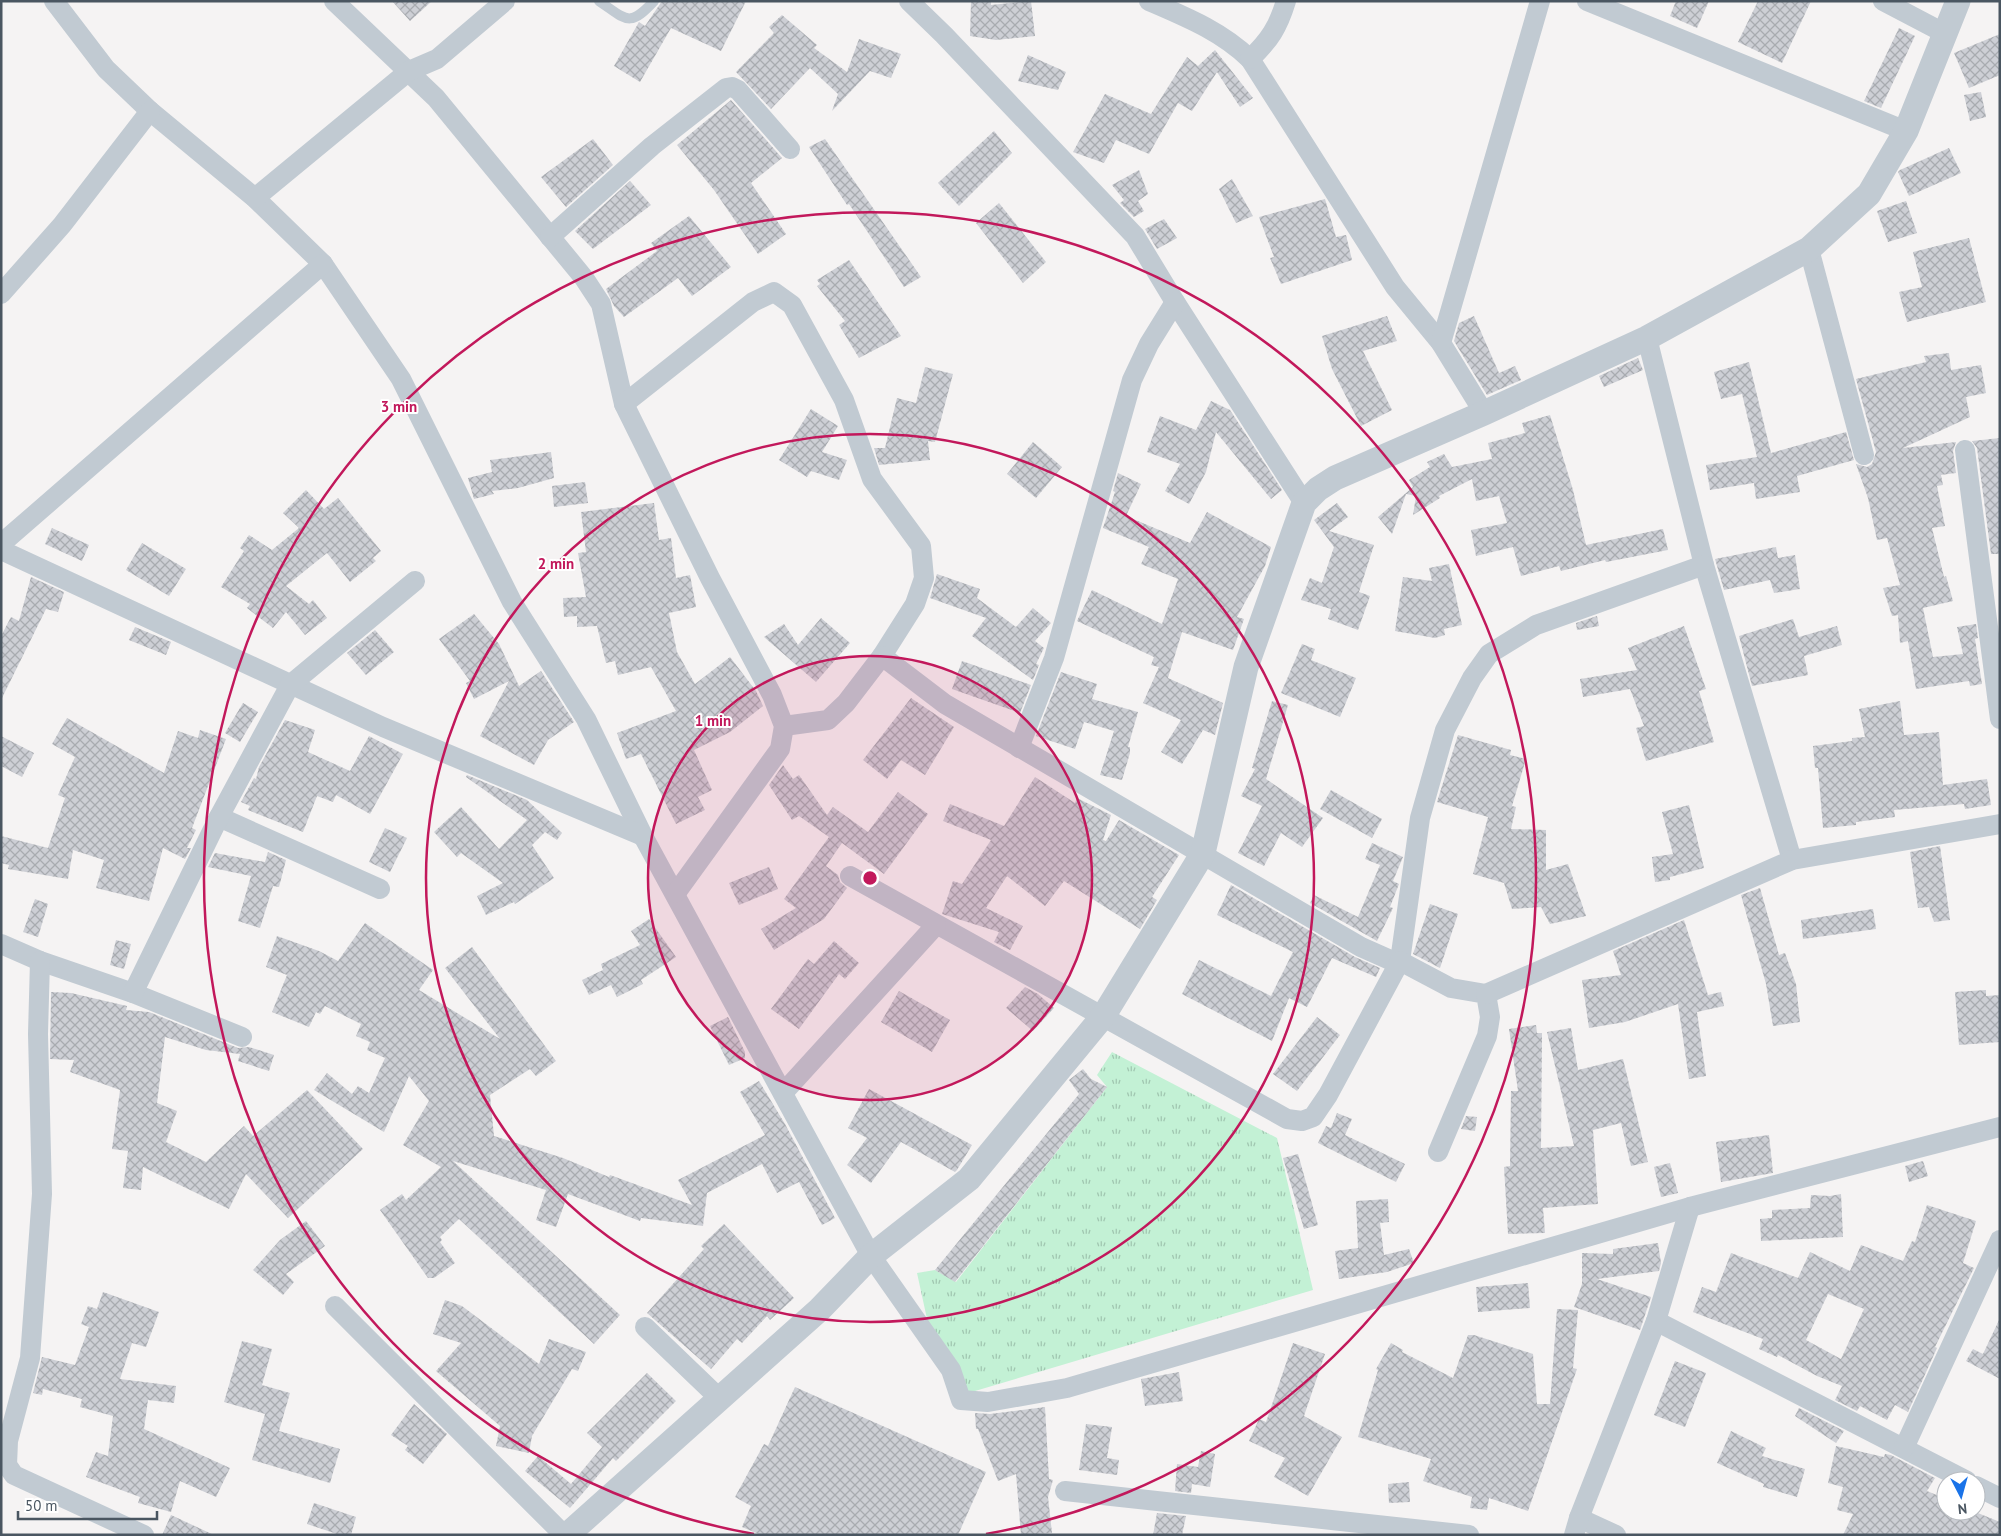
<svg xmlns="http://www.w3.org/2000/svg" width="2001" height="1536" font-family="'PT Sans',sans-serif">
  <defs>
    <pattern id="grass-tufts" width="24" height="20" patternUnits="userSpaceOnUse" patternTransform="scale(1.25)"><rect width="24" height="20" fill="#c3f1d5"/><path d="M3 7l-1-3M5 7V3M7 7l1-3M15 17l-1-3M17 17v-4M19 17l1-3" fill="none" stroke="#a0c6b0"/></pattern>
    <pattern id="building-cross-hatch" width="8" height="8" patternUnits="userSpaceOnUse" patternTransform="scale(1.25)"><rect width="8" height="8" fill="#cdcfd5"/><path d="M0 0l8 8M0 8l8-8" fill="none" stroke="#a8abb0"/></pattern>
  </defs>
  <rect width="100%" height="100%" fill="#f5f3f3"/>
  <path fill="url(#grass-tufts)" d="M1112,1052L1277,1138L1313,1290L965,1394L929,1328L917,1273L935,1270L956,1282L1107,1087L1097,1075Z"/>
  <g fill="url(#building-cross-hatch)" fill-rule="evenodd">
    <path d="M392,1H432L410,21Z"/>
    <path d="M662,1H746L721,51L671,28L640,82L614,66L639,22L645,26Z"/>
    <path d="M971,1H991V5L1031,1L1035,36L996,40L970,36Z"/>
    <path d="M1676,1H1709L1697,28L1670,16Z"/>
    <path d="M1758,1H1811L1782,63L1738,42Z"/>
    <path d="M782,15L817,45L814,48L847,72L859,39L901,54L891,78L870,71L832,111L838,94L810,68L771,109L736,72L774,33L769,27Z"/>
    <path d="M1899,28L1915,36L1881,108L1864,101Z"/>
    <path d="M2000,34V75L1969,88L1954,53Z"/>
    <path d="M1215,50L1253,98L1240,107L1217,72L1192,111L1178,103L1149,154L1116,140L1104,163L1073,152L1105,94L1151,114L1187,57L1198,66Z"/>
    <path d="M1028,55L1066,72L1058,90L1018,81Z"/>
    <path d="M1981,92L1986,117L1970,121L1964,95Z"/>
    <path d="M731,100L782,158L751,183L786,234L758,254L714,190L677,145Z"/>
    <path d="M994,131L1012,153L959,206L938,183Z"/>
    <path d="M593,139L613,165L566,207L541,177Z"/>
    <path d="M825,139L921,277L904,287L849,204L847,205L809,147Z"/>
    <path d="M1949,148L1961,173L1909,196L1898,172L1900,170Z"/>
    <path d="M1139,170L1148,194L1138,201L1144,211L1134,217L1120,203L1124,200L1112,185Z"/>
    <path d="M1232,179L1253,216L1236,223L1219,189Z"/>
    <path d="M630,181L651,205L593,249L575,231Z"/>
    <path d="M1325,199L1336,237L1346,235L1352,260L1281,284L1270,258L1274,257L1259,217Z"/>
    <path d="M1906,201L1917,233L1888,242L1877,211Z"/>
    <path d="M999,203L1046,262L1023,283L976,223Z"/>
    <path d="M689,216L731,267L692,296L678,278L624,317L614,306L606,289L657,251L651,243Z"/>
    <path d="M1164,219L1177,238L1157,249L1145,229Z"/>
    <path d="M1969,238L1986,302L1907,322L1899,292L1922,287L1913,252Z"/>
    <path d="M849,260L901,336L859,358L839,325L845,321L817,286L820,284L817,280Z"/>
    <path d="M1387,316L1397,341L1363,351L1392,410L1361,426L1332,369L1322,336Z"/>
    <path d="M1474,316L1499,373L1515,366L1521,380L1487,395L1454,341L1459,323Z"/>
    <path d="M1949,353L1951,370L1981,365L1986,393L1966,397L1970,417L1903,448L1956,442L1953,451L1956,473L1941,475L1943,485L1937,486L1945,526L1932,528L1944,577L1946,576L1953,601L1923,608L1933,657L1963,654L1957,627L1976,624L1978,638L1975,639L1982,684L1970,686L1969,681L1916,689L1908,641L1900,643L1898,615L1892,616L1883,588L1900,585L1887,538L1877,540L1868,498L1856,464L1867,467L1872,464L1876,452L1856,379L1926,362L1924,356Z"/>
    <path d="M1638,358L1643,370L1604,387L1599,376Z"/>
    <path d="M1749,362L1771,453L1846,432L1854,460L1797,476L1800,492L1756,499L1754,483L1710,490L1706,465L1757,457L1742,394L1721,399L1714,372Z"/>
    <path d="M925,367L953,374L935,442L928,441L930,460L879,465L874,448H885L897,398L916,403Z"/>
    <path d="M1211,401L1230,410L1282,490L1271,499L1216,432L1206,472L1189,504L1165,491L1180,464L1147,452L1160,416L1196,430Z"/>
    <path d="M811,409L838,426L822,452L847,460L839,480L811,471L807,477L779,460Z"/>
    <path d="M1550,415L1573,490L1586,545L1663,529L1668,550L1606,562L1605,560L1561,571L1559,566L1521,576L1513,547L1476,556L1471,530L1507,523L1499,496L1476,501L1472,479L1439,496L1440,498L1413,515L1416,496L1406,494L1392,534L1378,517L1413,487L1409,480L1430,467L1427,462L1444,454L1452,467L1492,459L1488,443L1525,433L1522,423Z"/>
    <path d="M2000,438V554H1991L1977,448L1972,441Z"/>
    <path d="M1033,442L1062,467L1036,498L1007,474Z"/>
    <path d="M551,452L554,478L518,488L492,491L494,494L474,499L468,478L492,472L490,460Z"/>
    <path d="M1118,473L1141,484L1126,516L1190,543L1207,512L1271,547L1265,566L1237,617L1244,619L1233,650L1182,632L1168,678L1223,703L1215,735L1203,730L1182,764L1161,752L1181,720L1143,703L1159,667L1151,665L1154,657L1077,621L1092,590L1162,624L1178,579L1141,564L1149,547L1103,528L1115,492L1113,491Z"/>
    <path d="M585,482L588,503L554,507L552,486Z"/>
    <path d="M306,490L324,509L338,498L381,551L373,558L376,561L350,582L327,553L286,586L309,604L313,600L327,618L305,635L286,612L273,628L247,608L250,604L221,587L244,551L240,548L249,535L272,550L299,528L283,513Z"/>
    <path d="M654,503L659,540L671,538L676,578L690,575L696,607L669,613L677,652L695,684L730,657L756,691L763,706L730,732L694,750L712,790L698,797L705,810L676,824L641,754L626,759L617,733L676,711L651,667L618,675L615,661L606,663L597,626L577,627V616L564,617L563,598L586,597L578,553L586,552L581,512Z"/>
    <path d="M1337,503L1348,517L1329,531L1374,545L1359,592L1370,596L1358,630L1328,619L1331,609L1301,600L1310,578L1322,583L1334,547L1314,520Z"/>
    <path d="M52,528L89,545L82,561L45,544Z"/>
    <path d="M142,543L186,569L169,596L126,570Z"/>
    <path d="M1776,547L1778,558L1795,555L1800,589L1774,593L1770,580L1724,590L1715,559Z"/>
    <path d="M1449,564L1462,625L1444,629L1445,635L1435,638L1395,631L1403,577L1432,581L1429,568Z"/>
    <path d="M937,574L980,589L977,598L1016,627L1033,608L1051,623L1035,641L1044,648L1036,664L1039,665L1033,680L972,636L986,618L930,598Z"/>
    <path d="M31,577L64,592L58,612L46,609L1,700V636L11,617L19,621Z"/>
    <path d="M474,614L499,644L519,686L541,671L574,722L548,740L534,765L480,736L509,681L474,699L466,683L470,681L439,639Z"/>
    <path d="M1597,616L1599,626L1577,630L1576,623Z"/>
    <path d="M821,618L850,643L816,682L764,637L784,624L798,645Z"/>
    <path d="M1793,619L1799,637L1837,626L1842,645L1804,656L1808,675L1752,686L1739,636Z"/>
    <path d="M1684,626L1706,689L1699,691L1714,742L1646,761L1636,728L1644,726L1630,689L1583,697L1580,679L1637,670L1628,648Z"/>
    <path d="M135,627L171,642L166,655L129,640Z"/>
    <path d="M375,630L394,652L366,675L347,653Z"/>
    <path d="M1302,644L1315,649L1311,660L1356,678L1340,717L1281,693Z"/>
    <path d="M962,661L1031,685L1020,713L952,689Z"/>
    <path d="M1061,672L1097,684L1092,699L1138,712L1128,747H1130V753L1122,780L1100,775L1114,731L1084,722L1075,749L1036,736Z"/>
    <path d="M911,698L954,727L925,775L901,760L887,779L863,760Z"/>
    <path d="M1272,701L1288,705L1266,779L1323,818L1302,847L1281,833L1264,866L1238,853L1262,806L1241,796L1255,769L1252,768Z"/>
    <path d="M1900,701L1904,735L1939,732L1943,785L1987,779L1991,805L1965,809L1964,804L1894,810L1895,817L1856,822V825L1823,828L1818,768H1815L1813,746L1852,741V738L1865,737L1859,709Z"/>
    <path d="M243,703L258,712L240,742L225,733Z"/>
    <path d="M67,718L164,773L178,731L198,738L200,730L226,739L192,828L196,830L187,848H191L185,859L163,848L149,901L96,888L104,860L73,850L68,879L8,869L9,865L1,863V836L48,848L65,798L58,795L75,757L52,744Z"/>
    <path d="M285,720L315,730L308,752L350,771L369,736L403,754L370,814L336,795L333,802L317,796L303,832L248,810L250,806L241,802L254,778L256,779L259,767Z"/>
    <path d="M1458,735L1511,750L1510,755L1526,759L1512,806L1516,807L1511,829L1546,830V870L1568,864L1586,916L1550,924L1541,907L1512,909L1504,883L1473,874L1488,817L1437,802Z"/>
    <path d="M1,736L34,753L22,777L1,766Z"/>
    <path d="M783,765L793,779L799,775L827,815L833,807L868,832L898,792L928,814L884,874L842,843L826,866L838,875L840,882L847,888L824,919L774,950L761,929L796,908L784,899L829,837L799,816L792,820L769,785Z"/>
    <path d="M467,775L527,800L562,833L557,840L545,832L532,845L554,878L515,904L514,902L486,915L477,896L503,883L461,853L457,857L434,832L461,807L499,849L527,820L466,777Z"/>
    <path d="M1035,777L1075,803L1077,798L1111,815L1103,840L1106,841L1119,820L1179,855L1152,897L1157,900L1140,929L1064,881L1045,906L1007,876L986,908L1023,926L1010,950L994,942L999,932L942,914L953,881L962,884L991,840L943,821L950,804L1004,826Z"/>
    <path d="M1331,790L1382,819L1372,838L1320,809Z"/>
    <path d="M1689,805L1704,868L1670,877V880L1655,882L1652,857L1673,854L1662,812Z"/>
    <path d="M385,828L407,838L390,872L369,862Z"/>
    <path d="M1372,843L1403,857L1393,881L1399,884L1390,907L1393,908L1377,941L1310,903L1314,895L1358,917L1380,865L1365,859Z"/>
    <path d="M1940,846L1950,920L1934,922L1929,907L1918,908L1910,852Z"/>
    <path d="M268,852L286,860L279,887L273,886L260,928L238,921L251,876L208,867L215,853L265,862Z"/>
    <path d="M769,867L778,889L739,905L729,883Z"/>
    <path d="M1231,885L1355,957L1380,968L1376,977L1332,958L1307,1007L1289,998L1272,1041L1182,994L1199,960L1271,996L1293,952L1217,915Z"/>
    <path d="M1760,888L1779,955L1785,953L1796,984L1800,1022L1773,1026L1766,984L1741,895Z"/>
    <path d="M35,899L48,904L38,937L23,932Z"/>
    <path d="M1430,904L1458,914L1440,968L1413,954Z"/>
    <path d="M1873,909L1876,929L1803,939L1801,920Z"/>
    <path d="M649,919L676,957L641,980L643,984L617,997L611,985L589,995L582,980L603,970L601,964L640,945L631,931Z"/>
    <path d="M1684,920L1708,995L1721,992L1724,1006L1697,1012L1706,1076L1689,1079L1678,1004L1625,1022L1589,1028L1582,980L1621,975L1613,951Z"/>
    <path d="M365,923L433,970L419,990L500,1039L445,968L472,947L556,1061L536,1076L530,1069L490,1095L494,1136L563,1158L609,1177L610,1175L692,1205L678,1180L765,1135L740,1092L759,1081L785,1124L835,1218L822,1225L799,1182L777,1193L762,1164L707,1193L703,1226L641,1218L640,1221L568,1194L556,1227L536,1220L546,1190L453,1161L620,1315L594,1344L459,1219L440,1237L442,1240L440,1242L455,1263L434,1278H428L380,1210L402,1194L406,1200L441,1167L403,1145L429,1101L409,1076L384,1132L314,1090L327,1073L352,1094L358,1086L369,1093L385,1058L367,1050L370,1042L356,1036L361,1024L325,1006L320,1014L316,1012L309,1027L272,1012L287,975L266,967L277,936L319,951L338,961Z"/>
    <path d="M116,940L131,944L124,969L110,965Z"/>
    <path d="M834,941L859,963L845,979L839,974L799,1029L771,1009L808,959L814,964Z"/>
    <path d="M1025,987L1038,994L1054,1008L1033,1031L1006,1008Z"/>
    <path d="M1986,990V996L2000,995V1042L1959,1045L1955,992Z"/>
    <path d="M899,991L950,1020L932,1052L881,1022Z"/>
    <path d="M51,992L71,993L127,1006L126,1010L149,1012L238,1048L249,1047L274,1055L269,1071L238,1061L240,1054L206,1050L165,1037L157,1103L177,1111L166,1142L206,1162L244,1126L253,1136L307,1090L363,1149L288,1218L246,1174L229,1209L143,1167L141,1190L123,1188L128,1151L112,1149L120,1090L70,1072L74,1060L50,1059Z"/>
    <path d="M728,1017L745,1052V1058L729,1065L710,1026Z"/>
    <path d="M1317,1017L1340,1035L1297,1091L1273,1074Z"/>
    <path d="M1536,1025L1537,1033H1542L1541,1148L1574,1146L1547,1032L1571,1028L1578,1070L1623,1059L1648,1162L1631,1166L1621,1123L1593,1130L1598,1204L1543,1208L1545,1233L1508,1234L1504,1167L1510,1166L1511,1091H1518L1509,1029Z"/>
    <path d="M1083,1069L1091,1079L1107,1087L955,1282L935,1270L1079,1094L1069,1080Z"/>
    <path d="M869,1089L972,1145L957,1170L955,1172L901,1142L871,1183L847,1165L867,1138L848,1128Z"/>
    <path d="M1337,1113L1352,1119L1345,1135L1405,1164L1396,1182L1318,1143L1326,1126L1331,1128Z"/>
    <path d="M1466,1116L1477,1117L1475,1131L1461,1129Z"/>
    <path d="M1769,1135L1773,1173L1721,1182L1716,1142Z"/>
    <path d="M1298,1154L1318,1225L1304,1229L1283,1158Z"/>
    <path d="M1923,1161L1928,1176L1909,1182L1905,1166Z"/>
    <path d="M1670,1163L1678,1193L1661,1197L1654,1167Z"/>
    <path d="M1841,1194L1843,1237L1761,1241L1760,1219L1772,1218V1210L1810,1208L1811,1195L1830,1196Z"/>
    <path d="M1388,1199L1389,1222L1380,1223L1384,1255L1409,1249L1414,1263L1387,1272L1339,1279L1335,1251L1358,1248L1356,1201Z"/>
    <path d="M1927,1205L1976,1221L1963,1263L1974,1268L1935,1347L1937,1348L1908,1412L1895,1405L1887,1420L1860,1406L1857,1411L1835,1400L1842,1386L1817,1376L1778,1355L1777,1357L1759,1349L1763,1339L1693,1312L1702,1287L1716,1292L1731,1253L1798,1278L1810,1252L1850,1271L1861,1245L1903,1261L1912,1241L1915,1242ZM1828,1294L1864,1309L1841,1359L1806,1340Z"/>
    <path d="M306,1221L325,1246L286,1274L294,1282L283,1295L253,1270L280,1240Z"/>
    <path d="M724,1224L794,1298L770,1320L767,1316L742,1343L737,1339L711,1369L647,1313L704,1249L701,1246Z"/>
    <path d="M1658,1243L1661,1263L1659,1271L1597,1279L1651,1297L1640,1330L1574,1307L1582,1284V1253L1613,1254V1249Z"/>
    <path d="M1528,1283L1530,1308L1478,1312L1476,1287Z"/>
    <path d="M103,1292L159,1312L146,1347L132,1343L120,1379L176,1386L174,1403L148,1400L144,1429L230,1468L216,1497L180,1481L171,1512L138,1503L140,1497L86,1477L96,1452L108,1456L113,1416L80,1407L82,1399L43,1389L42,1395L33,1393L42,1357L75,1365L89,1327L81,1324L88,1306L97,1309Z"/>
    <path d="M445,1300L462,1306L539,1364L549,1339L586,1352L578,1371L572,1369L532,1436L529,1453L496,1446L500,1426L436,1371L461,1343L433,1334Z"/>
    <path d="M1557,1309L1578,1310L1573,1368L1577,1369L1528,1511L1489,1498L1487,1510L1470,1508L1472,1497L1423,1481L1431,1459L1358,1437L1378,1370L1376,1369L1391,1343L1403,1350L1402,1352L1453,1378L1468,1335H1474L1533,1354L1537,1404H1550Z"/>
    <path d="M2000,1318V1379L1966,1361L1973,1349L1983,1354Z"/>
    <path d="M242,1341L272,1349L262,1385L290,1393L279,1431L340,1449L330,1483L252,1460L265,1414L224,1402Z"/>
    <path d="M1293,1343L1325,1354L1304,1416L1342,1437L1308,1496L1274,1477L1285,1458L1249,1441L1259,1419L1266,1422Z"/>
    <path d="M1675,1361L1706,1373L1685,1427L1654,1415Z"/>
    <path d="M1179,1372L1183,1401L1145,1406L1141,1379Z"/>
    <path d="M647,1373L676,1401L616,1461L613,1458L570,1508L525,1471L538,1456L571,1484L602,1447L587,1433Z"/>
    <path d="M795,1387L986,1472L958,1535H761L742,1527L751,1506L735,1497L764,1444L768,1446Z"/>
    <path d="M414,1404L447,1434L423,1464L405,1450L408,1446L391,1435Z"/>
    <path d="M1045,1407L1049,1479L1053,1480L1048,1497L1052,1533L1021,1535L1016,1474L998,1481L978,1429H976L975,1413L990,1414Z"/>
    <path d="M1799,1408L1844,1431L1836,1443L1795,1416Z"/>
    <path d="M1086,1424L1112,1427L1107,1458L1119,1460L1117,1475L1079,1470Z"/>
    <path d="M1731,1431L1766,1448L1762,1456L1805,1469L1797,1497L1763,1487L1764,1484L1717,1463Z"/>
    <path d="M1836,1446L1884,1457L1885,1454L1891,1455L1935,1478L1927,1491L1946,1499V1511H1973L2000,1522V1535H1843L1853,1514L1837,1510L1843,1487L1828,1483Z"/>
    <path d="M1201,1451L1215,1454L1210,1487L1192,1484L1191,1493L1175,1491L1177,1464L1198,1467Z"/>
    <path d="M1409,1482L1410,1502L1389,1503L1388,1484Z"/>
    <path d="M314,1503L356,1517L351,1535H340L307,1524Z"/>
    <path d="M1157,1513L1186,1516L1182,1535H1153Z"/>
    <path d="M171,1515L214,1535H162Z"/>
  </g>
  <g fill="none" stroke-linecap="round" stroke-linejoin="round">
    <path stroke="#c1cad2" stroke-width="10" d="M599,1C627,20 629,28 654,1"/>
    <g stroke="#c1cad2" stroke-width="20">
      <path d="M54,1L106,69L150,111L255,198L323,264L401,379L512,602L586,719L643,836L871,1256L951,1370L961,1400L988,1402L1067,1388L1690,1207L2000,1127"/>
      <path d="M334,1L436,98L584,278L601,304L624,404L710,578L772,695L784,726L780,749L676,893"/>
      <path d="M909,1L944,35L1135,236L1175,302L1304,503"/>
      <path d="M1149,1C1186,17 1221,31 1250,59L1395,287L1441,343L1484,413"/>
      <path d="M1587,1L1906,131"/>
      <path d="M1883,1L1946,34"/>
      <path d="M1250,59C1270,40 1278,27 1286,1"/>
      <path d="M255,198L409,71L437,59L505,1"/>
      <path d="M550,237L652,146L726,88L732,87L738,90L790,149"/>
      <path d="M1809,249L1864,455"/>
      <path d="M1,294L62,225L150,111"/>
      <path d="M1647,338L1704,565L1792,860"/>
      <path d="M1441,343L1540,1"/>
      <path d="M624,404L753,302L774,292L792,305L844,400L872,479L921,546L924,578L915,604L882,656"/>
      <path d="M1965,450L2000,719"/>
      <path d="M1,544L323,264"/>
      <path d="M1,550L383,727L643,836"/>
      <path d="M784,726L828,720L846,703L882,656L945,704L1361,947L1388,959L1400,961L1420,818L1445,730L1472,678L1489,654L1536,625L1704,565"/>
      <path d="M1019,748L1054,658L1132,380L1149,344L1175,302"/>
      <path d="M219,817L380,889"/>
      <path d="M850,876L1287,1119L1302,1121L1313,1117L1328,1095L1400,961L1451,988L1486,994L1490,1017L1487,1036L1438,1152"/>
      <path d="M1,944L40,961L133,993L242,1037"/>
      <path d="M40,961L38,1034L42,1194L30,1358L8,1441L7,1465L14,1475L144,1535"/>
      <path d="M133,993L219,817L290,685L415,581"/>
      <path d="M1486,994L1792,860L2000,824"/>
      <path d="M783,1093L936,925"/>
      <path d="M335,1306L564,1535"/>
      <path d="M1656,1321L1967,1481"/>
      <path d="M645,1327L719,1398"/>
      <path d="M1904,1448L2000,1240"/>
      <path d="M1976,1486L2000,1498"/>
      <path d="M1065,1491L1469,1535"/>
      <path d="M1579,1518L1616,1535"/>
      <path d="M1574,1535L1579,1518L1656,1321L1690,1207"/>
    </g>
    <path stroke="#c1cad2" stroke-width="25" d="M567,1535L820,1309L871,1256L969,1179L1104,1015L1203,853L1246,667L1304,503L1318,489L1335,478L1484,413L1647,338L1809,249L1869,194L1906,131L1958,1"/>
  </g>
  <circle cx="870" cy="878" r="222" fill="#c2185b" fill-opacity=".12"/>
  <g fill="none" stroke="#c2185b" stroke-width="2.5">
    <circle cx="870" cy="878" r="222"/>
    <circle cx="870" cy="878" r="444"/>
    <path d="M754 1534A666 666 0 1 1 986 1534"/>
  </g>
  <circle cx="870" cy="878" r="8" fill="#c2185b" stroke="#fff" stroke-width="2.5"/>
  <g font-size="15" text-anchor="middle" font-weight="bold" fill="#c2185b" stroke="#fff" stroke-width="4" stroke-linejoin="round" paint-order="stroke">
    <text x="399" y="412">3 min</text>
    <text x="556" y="569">2 min</text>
    <text x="713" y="726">1 min</text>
  </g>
  <rect width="2001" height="1536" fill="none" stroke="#4a5661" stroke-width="5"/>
  <g transform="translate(1961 1496) rotate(174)"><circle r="24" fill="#ffffff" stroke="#b7bbc0"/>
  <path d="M0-4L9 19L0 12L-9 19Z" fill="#1a73e8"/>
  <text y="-8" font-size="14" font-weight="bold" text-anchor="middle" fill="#4a5661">N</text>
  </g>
  <path d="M18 1511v8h139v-8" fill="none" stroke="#4a5661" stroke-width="2.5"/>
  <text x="25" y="1511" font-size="15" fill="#4a5661" stroke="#ffffff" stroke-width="4" paint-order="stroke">50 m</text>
</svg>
